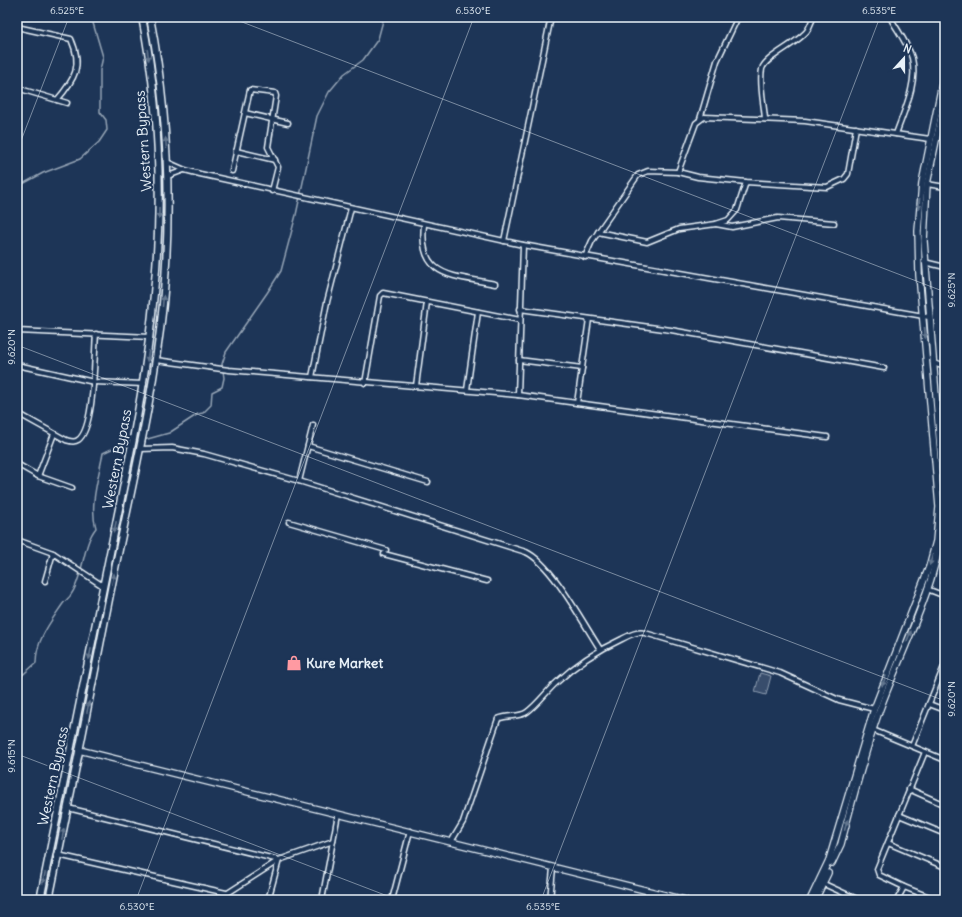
<svg xmlns="http://www.w3.org/2000/svg" width="962" height="917" font-family="Delius,sans-serif">
  <rect width="100%" height="100%" fill="#1d3557"/>
  <filter id="ink" filterUnits="userSpaceOnUse"><feTurbulence type="fractalNoise" baseFrequency=".025" numOctaves="2"/><feDisplacementMap in="SourceGraphic" scale="8" xChannelSelector="R" yChannelSelector="G"/><feConvolveMatrix kernelMatrix="1 2 1 2 8 2 1 2 1" color-interpolation-filters="sRGB"/></filter>
  <g filter="url(#ink)">
    <path fill="#374d6c" stroke="#909fb2" d="M760,673L771,676L766,695L755,692Z"/>
    <g fill="none" stroke-linecap="round" stroke-linejoin="round">
      <g stroke="#95a4b5" stroke-width="1.5">
        <path d="M17,187L43,173L80,159L99,142L107,130L106,120L100,112V70L103,57L93,23L95,17"/>
        <path d="M144,440L169,433L198,414L203,413L211,405L212,392L222,387L224,378L222,364L226,352L267,293L281,271L296,215L317,116L329,92L344,74L363,60L378,39L384,17"/>
        <path d="M81,569C85,555 87,539 96,528C89,505 99,476 103,453L120,445L131,443"/>
        <path d="M17,680L36,663C36,640 50,623 62,605C65,600 70,598 72,593C76,587 78,579 80,573"/>
      </g>
      <defs>
        <g id="street">
          <path d="M890,17C897,30 908,44 912,58C918,83 904,111 896,134"/>
          <path d="M17,27L71,39C83,66 75,79 57,100"/>
          <path d="M17,88L67,103"/>
          <path d="M245,113L288,123"/>
          <path d="M700,119L717,61L738,17"/>
          <path d="M765,119C764,104 759,84 762,69C765,57 797,44 807,31C810,27 811,21 814,17"/>
          <path d="M236,151L275,160"/>
          <path d="M167,162L185,170L200,174L523,245L929,317"/>
          <path d="M232,171L250,90L275,93L276,96L268,147L278,167L272,191"/>
          <path d="M678,172L698,177L746,182L827,187L844,179L848,174L856,128"/>
          <path d="M168,176L184,170"/>
          <path d="M927,184L945,187"/>
          <path d="M716,224L732,227L778,218L834,223"/>
          <path d="M424,225C418,279 454,275 495,284"/>
          <path d="M598,232L647,242L679,229L716,224L728,220L737,210L746,182"/>
          <path d="M504,241L551,17"/>
          <path d="M585,257L592,241L638,175L648,171L678,172L696,123L704,117L805,121L930,139"/>
          <path d="M924,262L945,267"/>
          <path d="M520,309L671,330L884,368"/>
          <path d="M17,331L150,337"/>
          <path d="M156,360L229,370L518,395L827,437"/>
          <path d="M519,360L582,368"/>
          <path d="M933,363L945,367"/>
          <path d="M17,365L94,382L144,384"/>
          <path d="M312,377L327,302L351,208"/>
          <path d="M365,383L380,296L383,293L520,320"/>
          <path d="M416,386L427,302"/>
          <path d="M467,390L478,312"/>
          <path d="M518,395L523,245"/>
          <path d="M577,403L589,319"/>
          <path d="M17,418L21,415L66,440C70,441 74,443 78,440C95,429 94,354 96,334"/>
          <path d="M308,446L428,482"/>
          <path d="M140,449L172,448L204,454L299,481L526,552C552,564 583,623 600,649"/>
          <path d="M17,464L38,476L72,488"/>
          <path d="M38,476L54,434"/>
          <path d="M299,481L313,425"/>
          <path d="M289,522L386,550"/>
          <path d="M17,540L53,553L103,586"/>
          <path d="M384,554L487,581"/>
          <path d="M45,581L53,553"/>
          <path d="M927,589L945,596"/>
          <path d="M929,704L945,710"/>
          <path d="M873,730L945,760"/>
          <path d="M912,746L945,664"/>
          <path d="M925,752L877,869L879,875L904,887L937,900"/>
          <path d="M909,789L945,805"/>
          <path d="M68,808L279,860L268,900"/>
          <path d="M899,815L945,834"/>
          <path d="M451,842L463,822L498,719C508,714 519,718 527,712C538,704 546,692 556,683C575,665 598,650 622,639C630,635 637,631 645,633L780,673L839,700L874,709"/>
          <path d="M888,843L945,867"/>
          <path d="M58,855L226,893"/>
          <path d="M824,884L859,900"/>
          <path d="M217,900L279,860L333,841"/>
          <path d="M322,900L338,814"/>
          <path d="M392,900L410,831"/>
          <path d="M550,900L553,868"/>
          <path d="M897,900L904,887"/>
        </g>
        <g id="secondary">
          <path d="M79,750L685,900"/>
          <path d="M832,863L841,844C853,799 864,753 880,709C905,641 945,572 944,498L924,241L927,184L945,98"/>
          <path d="M810,900L829,860L874,709L929,567L936,541L939,507L919,275L918,231L922,183L945,69"/>
          <path d="M815,900L828,873"/>
        </g>
        <g id="primary">
          <path d="M40,900L133,439C160,299 170,158 142,17"/>
          <path d="M49,900C72,790 93,679 115,569C133,481 154,393 163,304C172,208 168,111 150,17"/>
        </g>
      </defs>
      <use href="#street" stroke="#e8f1f8" stroke-width="7"/>
      <use href="#secondary" stroke="#e8f1f8" stroke-width="8"/>
      <use href="#primary" stroke="#e8f1f8" stroke-width="9"/>
      <use href="#street" stroke="#1d3557" stroke-width="4"/>
      <use href="#secondary" stroke="#1d3557" stroke-width="5.5"/>
      <use href="#primary" stroke="#1d3557" stroke-width="6"/>
    </g>
    <defs><path id="oneway-solid" d="M-6-.8H1V-3.2L6.5 0L1 3.2V.8H-6Z"/></defs>
    <g fill="#64778f">
      <use href="#oneway-solid" transform="translate(148 55) rotate(82)"/>
      <use href="#oneway-solid" transform="translate(166 143) rotate(-95)"/>
      <use href="#oneway-solid" transform="translate(919 204) rotate(95)"/>
      <use href="#oneway-solid" transform="translate(159 213) rotate(91)"/>
      <use href="#oneway-solid" transform="translate(163 301) rotate(-85)"/>
      <use href="#oneway-solid" transform="translate(925 333) rotate(85)"/>
      <use href="#oneway-solid" transform="translate(148 356) rotate(98)"/>
      <use href="#oneway-solid" transform="translate(115 527) rotate(102)"/>
      <use href="#oneway-solid" transform="translate(931 560) rotate(106)"/>
      <use href="#oneway-solid" transform="translate(113 579) rotate(-79)"/>
      <use href="#oneway-solid" transform="translate(909 636) rotate(-68)"/>
      <use href="#oneway-solid" transform="translate(90 654) rotate(101)"/>
      <use href="#oneway-solid" transform="translate(884 681) rotate(111)"/>
      <use href="#oneway-solid" transform="translate(88 707) rotate(-79)"/>
      <use href="#oneway-solid" transform="translate(846 825) rotate(-75)"/>
      <use href="#oneway-solid" transform="translate(63 834) rotate(-78)"/>
      <use href="#oneway-solid" transform="translate(44 878) rotate(102)"/>
    </g>
  </g>
  <path fill="none" stroke="#e8f1f8" stroke-width="1" stroke-opacity="0.45" d="M229,17L945,292M17,151L69,17M17,345L945,701M17,754L398,900M136,900L474,17M541,900L880,17"/>
  <defs>
    <symbol id="shop-bare" viewBox="-9 -9 18 18"><path d="M-5-2.5h2.3a2.7 3.5 0 0 1 5.4 0H5L5.5 6h-11ZM-1.5-2.5h3a1.5 2.3 0 0 0-3 0Z" fill="#ff9aa2" stroke="#1d3557" stroke-width="2.5" paint-order="stroke"/></symbol>
  </defs>
  <g fill-rule="evenodd">
    <use href="#shop-bare" x="283" y="652" width="22" height="22"/>
  </g>
  <g text-anchor="middle" dominant-baseline="central" stroke-width="4" stroke-linejoin="round" paint-order="stroke">
    <g font-size="14" fill="#e8f1f8" stroke="#1d3557">
      <text transform="translate(143 141) rotate(-94)">Western Bypass</text>
      <text transform="translate(117 459) rotate(-79)">Western Bypass</text>
      <text transform="translate(53 776) rotate(-78)">Western Bypass</text>
    </g>
    <g font-size="14" font-weight="bold" fill="#e8f1f8" stroke="#1d3557" text-anchor="start">
      <text x="306" y="663">Kure Market</text>
    </g>
  </g>
  <rect width="962" height="917" fill="none" stroke="#1d3557" stroke-width="44"/>
  <g transform="translate(904 58) rotate(21)" stroke="#1d3557" stroke-width="3" paint-order="stroke">
  <path d="M0-3L7 15L0 10L-7 15Z" fill="#e8f1f8"/>
  <text y="-6" font-size="11" font-weight="bold" text-anchor="middle" fill="#e8f1f8">N</text>
  </g>
  <rect x="22" y="22" width="918" height="873" fill="none" stroke="#e8f1f8" stroke-width="1.5"/>
  <g font-size="10" text-anchor="middle" fill="#e8f1f8">
    <text x="67" y="14">6.525°E</text>
    <text x="473" y="14">6.530°E</text>
    <text x="879" y="14">6.535°E</text>
    <text transform="translate(951 290) rotate(-90)" y="4">9.625°N</text>
    <text transform="translate(11 347) rotate(-90)" y="4">9.620°N</text>
    <text transform="translate(951 699) rotate(-90)" y="4">9.620°N</text>
    <text transform="translate(11 756) rotate(-90)" y="4">9.615°N</text>
    <text x="137" y="910">6.530°E</text>
    <text x="543" y="910">6.535°E</text>
  </g>
</svg>
